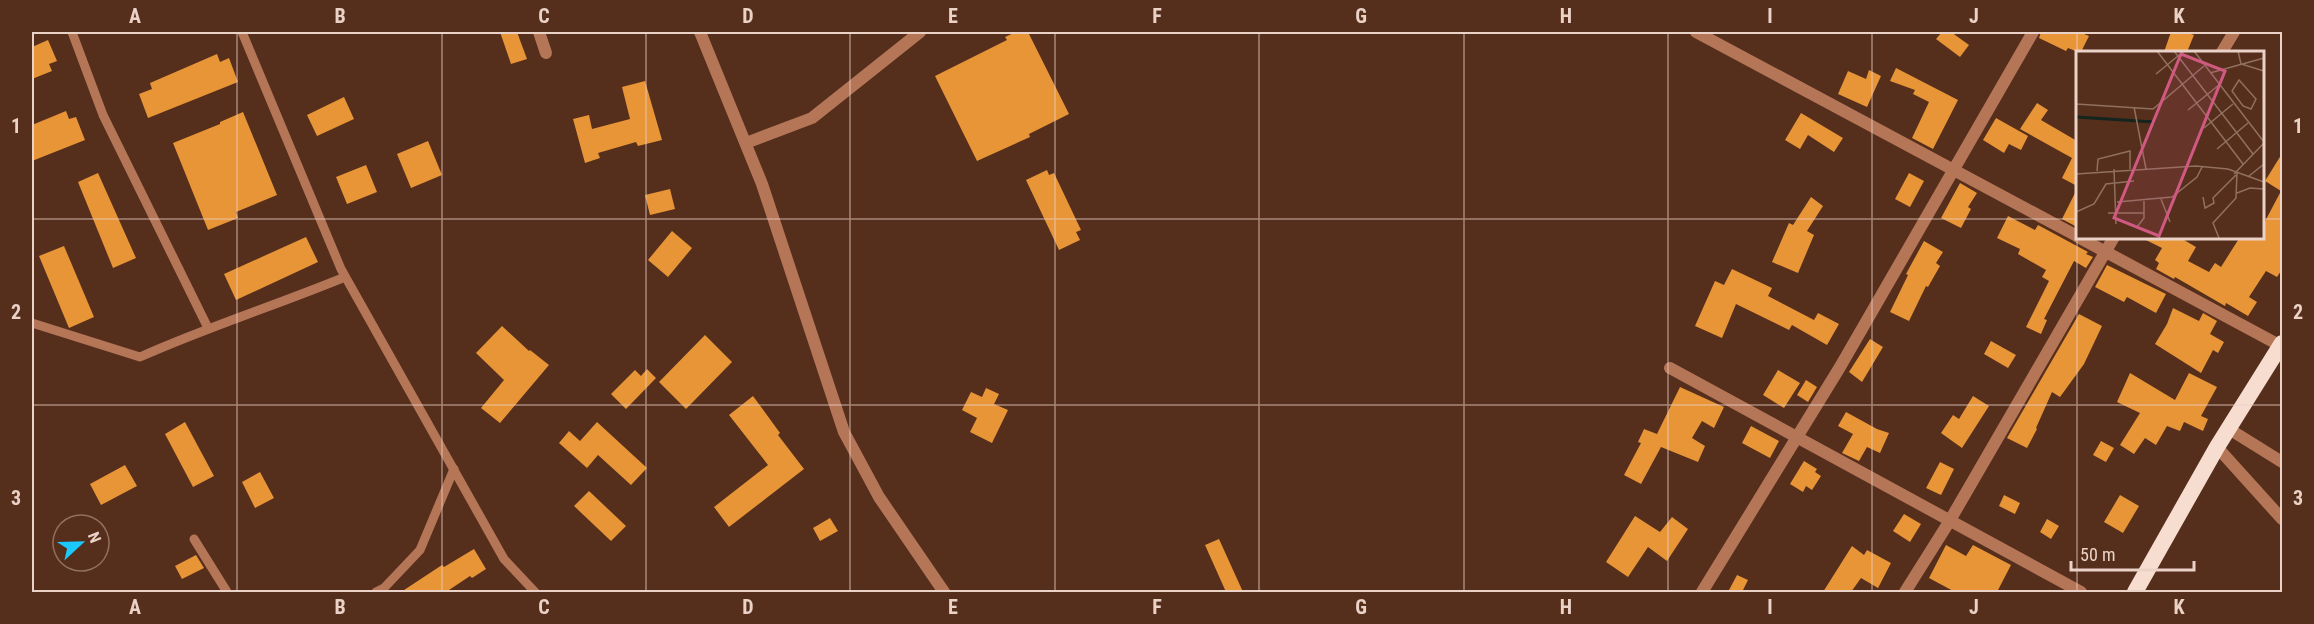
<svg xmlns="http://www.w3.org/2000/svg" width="2314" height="624" font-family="'Roboto Condensed',sans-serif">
  <rect width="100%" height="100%" fill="#552e1c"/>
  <g fill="#e89537">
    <path d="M500,32H517L527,59L511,64Z"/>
    <path d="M1016,32H1028L1069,114L1029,134L1030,137L977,161L935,76L1007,40L1005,37Z"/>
    <path d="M1942,32H1951L1969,45L1960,57L1936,39Z"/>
    <path d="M2041,32H2079L2089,36L2081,52H2078L2068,48L2066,51L2039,38Z"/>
    <path d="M2171,32H2185L2194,35L2187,52H2164Z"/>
    <path d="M48,40L57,61L49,64L52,71L32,79V47Z"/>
    <path d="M217,54L220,62L229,58L238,82L148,118L139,94L152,89L150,83Z"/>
    <path d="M1896,68L1958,100L1933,149L1912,138L1929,102L1913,94L1915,90L1890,81Z"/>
    <path d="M1869,70L1881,76L1867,107L1838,94L1848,71L1866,79Z"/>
    <path d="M645,81L662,140L638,146L636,142L598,153L600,158L585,163L573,119L589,115L592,129L630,119L622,87Z"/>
    <path d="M344,97L354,119L317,136L307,115Z"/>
    <path d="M2037,103L2048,110L2041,120L2077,141V186L2062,178L2072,158L2020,129Z"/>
    <path d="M66,111L69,119L76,117L85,140L32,161V125Z"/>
    <path d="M243,112L277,195L236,212L238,218L208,230L173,143L220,124V122Z"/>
    <path d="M1801,113L1843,138L1834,152L1808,135L1800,149L1785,140Z"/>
    <path d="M1996,118L2028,136L2021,150L2009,144L2004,153L1983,140Z"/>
    <path d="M428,141L442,175L411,188L397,154Z"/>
    <path d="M2283,152V268L2277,277L2266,271L2249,297L2257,302L2248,316L2226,303L2225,306L2175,277L2174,279L2156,269L2159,263L2155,260L2162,248L2140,237H2179L2196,247L2188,261L2209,272L2215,263L2221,267L2240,237H2262V227L2281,191L2265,181Z"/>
    <path d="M366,165L377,192L347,204L336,177Z"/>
    <path d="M1047,170L1049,175L1054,173L1081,230L1076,232L1080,240L1059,250L1026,180Z"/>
    <path d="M98,173L136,258L113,268L78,182Z"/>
    <path d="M1909,173L1924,181L1910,207L1895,199Z"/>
    <path d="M1960,183L1977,193L1968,207L1971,209L1961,228L1941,218Z"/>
    <path d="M670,189L675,209L650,215L645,195Z"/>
    <path d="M2077,189V227L2062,219Z"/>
    <path d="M1811,197L1823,206L1807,231L1814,235L1798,273L1772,262L1789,223L1793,225Z"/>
    <path d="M2008,216L2035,230L2038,225L2088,252L2086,254L2093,257L2086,268L2074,261L2044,319L2047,320L2041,334L2026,327L2049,281L2042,277L2046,270L2018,254L2020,249L1997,238Z"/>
    <path d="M672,231L692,248L668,277L648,260Z"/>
    <path d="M306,237L318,262L236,300L224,274Z"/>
    <path d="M1924,241L1943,252L1936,263L1940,266L1928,287L1926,286L1909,321L1890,312L1908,275L1906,274Z"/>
    <path d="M64,246L94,317L69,328L39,256Z"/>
    <path d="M2107,265L2166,294L2156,313L2127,297L2124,302L2095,287Z"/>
    <path d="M1732,269L1772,288L1768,296L1814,320L1818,313L1839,324L1827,345L1792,325L1789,330L1736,304L1722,338L1695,326L1715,281L1724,285Z"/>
    <path d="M2173,308L2199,321L2203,313L2217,321L2210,334L2224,342L2218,353L2213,350L2201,373L2155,344L2167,324Z"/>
    <path d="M2079,314L2102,326L2084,364L2060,397L2052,392L2036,428L2037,429L2027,448L2007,438Z"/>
    <path d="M502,326L529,351L530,350L549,365L500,423L481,408L504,380L476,353Z"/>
    <path d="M705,335L732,362L686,409L659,382Z"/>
    <path d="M1870,339L1883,347L1862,382L1849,372Z"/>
    <path d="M1991,341L2016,355L2008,368L1984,354Z"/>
    <path d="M647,369L656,378L626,409L611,394L635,370L641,376Z"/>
    <path d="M1778,370L1800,383L1784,408L1763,395Z"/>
    <path d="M2130,373L2175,400L2189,373L2217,387L2201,416L2208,419L2203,431L2184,422L2180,431L2167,426L2156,445L2145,438L2134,454L2120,445L2140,413L2117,402Z"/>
    <path d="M1806,380L1817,387L1808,402L1797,395Z"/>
    <path d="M1680,387L1724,407L1714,428L1702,421L1692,438L1705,446L1698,462L1661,447L1641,484L1624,475L1641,443L1638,442L1644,429L1657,434Z"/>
    <path d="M986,388L999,394L994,404L1008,410L992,443L970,432L977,418L962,410L971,392L982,397Z"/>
    <path d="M753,396L780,433L778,435L804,469L729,527L714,507L768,465L729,415Z"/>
    <path d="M1973,396L1989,406L1962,448L1941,433L1953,415L1959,419Z"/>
    <path d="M1846,412L1877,429L1889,433L1880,453L1867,447L1859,461L1842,453L1853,434L1838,426Z"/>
    <path d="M185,422L214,476L193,487L165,434Z"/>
    <path d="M597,422L647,468L631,485L598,455L587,468L559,443L569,431L580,441Z"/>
    <path d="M1751,426L1779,441L1770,458L1742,443Z"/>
    <path d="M2101,441L2114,448L2106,462L2093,455Z"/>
    <path d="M1804,461L1817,469L1815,472L1821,476L1812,490L1806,486L1803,492L1790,484Z"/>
    <path d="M1940,462L1954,469L1941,495L1926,488Z"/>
    <path d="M125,465L137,486L101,505L90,484Z"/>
    <path d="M260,472L274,498L255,508L242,482Z"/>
    <path d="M589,491L626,526L611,541L574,506Z"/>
    <path d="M2004,495L2020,503L2015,514L1999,506Z"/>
    <path d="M2120,495L2139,506L2123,533L2104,522Z"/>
    <path d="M1904,514L1921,524L1910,542L1893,531Z"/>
    <path d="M1635,516L1660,532L1672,517L1688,529L1667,561L1648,547L1628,577L1606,562Z"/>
    <path d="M830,518L838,531L820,541L813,528Z"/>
    <path d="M2047,519L2059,526L2051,539L2040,532Z"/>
    <path d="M1219,539L1243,592H1226L1205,545Z"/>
    <path d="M1946,545L1966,556L1973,545L2011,565L1997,592H1955L1929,578Z"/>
    <path d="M1852,546L1864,555L1867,550L1891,563L1878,588L1861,578L1851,592H1823Z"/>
    <path d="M474,549L486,569L472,578L470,576L446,592H401L442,565L444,567Z"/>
    <path d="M196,555L204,568L182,579L175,566Z"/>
    <path d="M1737,575L1748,580L1742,592H1728Z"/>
  </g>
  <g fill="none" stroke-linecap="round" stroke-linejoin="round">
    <g stroke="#b57557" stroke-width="9">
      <path d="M72,32L103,115L208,328"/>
      <path d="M242,32L341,269L504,559L535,592"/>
      <path d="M32,323L140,357C207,327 277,305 345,277"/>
      <path d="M194,539L227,592"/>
      <path d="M376,592L384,588L420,550L454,469"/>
    </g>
    <g stroke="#b57557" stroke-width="12">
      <path d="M539,32L546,53"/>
      <path d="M1696,32L2077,236"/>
      <path d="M2222,52L2234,32"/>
      <path d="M746,143L812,118L920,32"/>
      <path d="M2078,237L2281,346"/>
      <path d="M1670,368L2081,592"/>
      <path d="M2229,429L2282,462"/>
      <path d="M2217,447L2282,519"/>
      <path d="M1702,592L1840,367L2033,32"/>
      <path d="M1905,592L1949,522L2114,237"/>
    </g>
    <path stroke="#b57557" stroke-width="12" d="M700,32L762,184L844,432L879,497L944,592"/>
    <path stroke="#f7dcd0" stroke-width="16" d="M2135,592L2217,447L2282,343"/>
  </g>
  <path fill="none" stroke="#ebd2c7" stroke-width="1.5" stroke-opacity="0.55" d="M237,32V592M442,32V592M646,32V592M850,32V592M1055,32V592M1259,32V592M1464,32V592M1668,32V592M1872,32V592M2077,32V592M32,219H2077M2262,219H2282M32,405H2282"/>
  <g transform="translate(2076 51)">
    <rect width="188" height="188" fill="#552e1c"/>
    <path fill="none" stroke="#13251d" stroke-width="3" d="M0,66L79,71"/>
    <path fill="none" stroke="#917060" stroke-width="1.5" d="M81,0L167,113M98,0L177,103M118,0L188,91M162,0L165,13L188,20M134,22L188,7M80,23L108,0M163,29L180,48L175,58L167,55L156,40ZM0,53L77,58L128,15M58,56L70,118M112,59L143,34M128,77L157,53M141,98L172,72M38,118L40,173M21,120L22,108L54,100V118M0,123L120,115L152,118L188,131M158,123L188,92M173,125L188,113M161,142L174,137L188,138M127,146L129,157L138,152L137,147L160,124M85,148L94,171M41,151L96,146L121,126L126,116M0,161L18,153L30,133L58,130M32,162H68M61,176L68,167V150M143,187L137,172L160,147L161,121"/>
    <path fill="#d05981" fill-opacity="0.15" stroke="#d05981" stroke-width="3" d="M105,3L149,20L83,185L38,167Z"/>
    <rect width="188" height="188" fill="none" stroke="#ebd2c7" stroke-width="3"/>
  </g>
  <rect width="2314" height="624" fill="none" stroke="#552e1c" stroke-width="66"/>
  <g transform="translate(81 543) rotate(68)"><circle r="28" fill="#552e1c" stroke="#917060" stroke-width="1.5"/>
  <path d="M0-4.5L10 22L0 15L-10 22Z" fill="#1bc9fc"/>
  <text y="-9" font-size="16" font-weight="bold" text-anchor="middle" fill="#ebd2c7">N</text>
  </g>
  <path d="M2071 561v9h123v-9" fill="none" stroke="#ebd2c7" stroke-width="3"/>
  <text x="2080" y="561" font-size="18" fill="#ebd2c7" stroke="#552e1c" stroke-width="4.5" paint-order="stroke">50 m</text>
  <rect x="33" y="33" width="2248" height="558" fill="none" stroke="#ebd2c7" stroke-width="2"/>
  <g font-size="20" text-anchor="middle" font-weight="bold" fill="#ebd2c7">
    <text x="135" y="23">A</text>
    <text x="340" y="23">B</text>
    <text x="544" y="23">C</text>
    <text x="748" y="23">D</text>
    <text x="953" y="23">E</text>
    <text x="1157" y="23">F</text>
    <text x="1361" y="23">G</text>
    <text x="1566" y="23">H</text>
    <text x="1770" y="23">I</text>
    <text x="1974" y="23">J</text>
    <text x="2179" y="23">K</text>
    <text x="16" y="133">1</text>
    <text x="2298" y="133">1</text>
    <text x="16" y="319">2</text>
    <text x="2298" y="319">2</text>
    <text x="16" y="505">3</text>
    <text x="2298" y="505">3</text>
    <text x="135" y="614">A</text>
    <text x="340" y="614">B</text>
    <text x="544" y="614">C</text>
    <text x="748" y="614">D</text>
    <text x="953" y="614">E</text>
    <text x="1157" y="614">F</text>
    <text x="1361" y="614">G</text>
    <text x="1566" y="614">H</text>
    <text x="1770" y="614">I</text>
    <text x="1974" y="614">J</text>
    <text x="2179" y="614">K</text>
  </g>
</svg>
